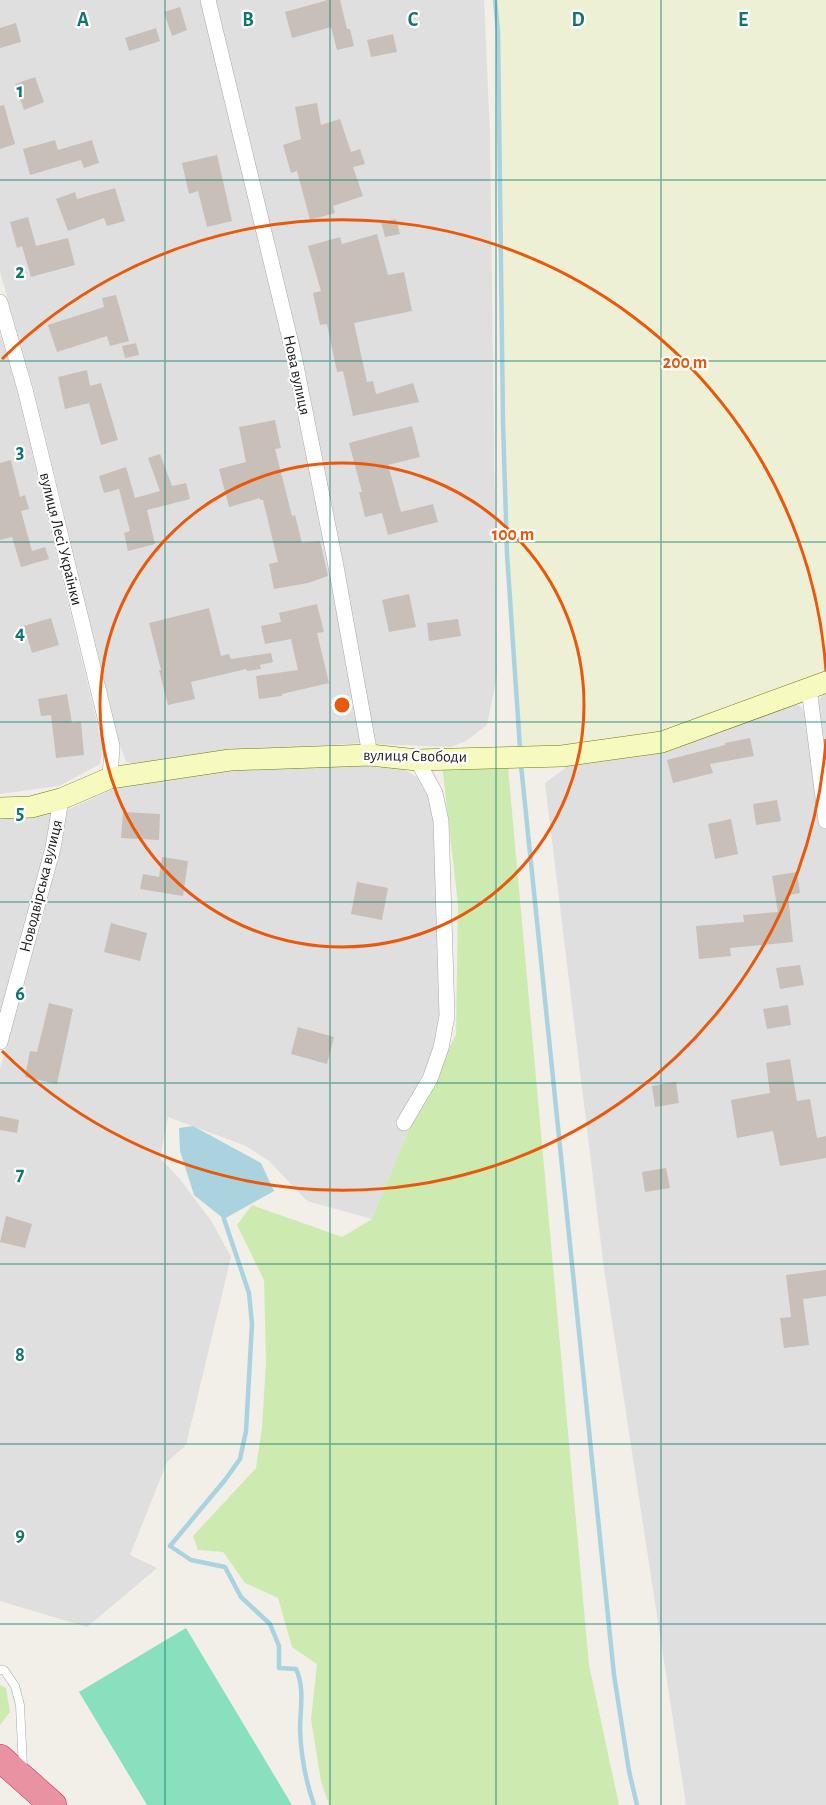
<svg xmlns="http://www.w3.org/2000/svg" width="826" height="1805" font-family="'Alegreya Sans',sans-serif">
  <rect width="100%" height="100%" fill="#f2efe9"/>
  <g fill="#e0dfdf">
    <path d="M0,0H203L289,357L363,743L230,751L142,765L126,762L120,745L34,390L0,272Z"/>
    <path d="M213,0H484L490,134L497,676L487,725L466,741L451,747L373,744Z"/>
    <path d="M0,333L18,395L103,747L100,764L59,786L0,794Z"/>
    <path d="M826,690V1805H686L604,1269L545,783L572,763L791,704L800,706L808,716L819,712V700Z"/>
    <path d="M368,765L402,768L420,779L429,795L437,821L441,1015L436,1047L399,1123L408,1131L372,1219L307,1201L269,1161L246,1146L168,1117L160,1158L179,1178L212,1222L231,1257L186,1445L167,1462L130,1555L157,1568L87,1627L0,1601V1069L60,850L67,810L114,789L232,768Z"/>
    <path d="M54,806L49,836L0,1015V815Z"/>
  </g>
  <path fill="#eef0d5" d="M495,0H826V682L662,742L520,748L507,554L503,422L498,31Z"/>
  <g fill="#cdebb0">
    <path d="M442,765L508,767L589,1665L619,1805H329L321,1781L311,1719L317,1664L292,1647L278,1598L245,1583L223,1552L198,1550L193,1536L256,1468L262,1427L266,1362L264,1280L237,1225L252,1205L342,1237L372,1219L408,1131L456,1034L458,904Z"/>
    <path d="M0,1685L6,1688L10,1712L0,1725Z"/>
  </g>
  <path fill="#88e0be" d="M186,1628L292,1805H147L79,1692Z"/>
  <path fill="#aad3df" d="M193,1126L261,1163L274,1191L224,1219L194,1195L180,1151L179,1128Z"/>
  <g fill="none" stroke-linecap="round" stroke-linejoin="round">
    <g stroke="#aad3df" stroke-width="4.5">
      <path d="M495,0L498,31L503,422L507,554L520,748"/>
      <path d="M521,765L614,1675L629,1771L637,1805"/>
      <path d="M224,1219L249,1293L252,1324L246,1431L240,1459L225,1480L170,1546L191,1560L225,1567L241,1597L270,1624L279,1646V1668L296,1669C305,1688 300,1710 300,1730C301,1754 306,1782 314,1805"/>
    </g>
  </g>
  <g fill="#c7bfb8">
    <path d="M328,0H340L347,29H350L354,46L337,50L331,27L292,38L285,12Z"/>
    <path d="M180,7L187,30L172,36L164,12Z"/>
    <path d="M16,23L21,42L0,48V28Z"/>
    <path d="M156,28L160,41L129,51L125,38Z"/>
    <path d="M393,34L397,52L371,57L367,40Z"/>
    <path d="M35,77L44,102L24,110L15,84Z"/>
    <path d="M317,103L321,125L340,119L351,152L360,149L365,164L353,167L363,196L333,206L335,213L310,220L297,171L291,173L283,145L301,139L295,107Z"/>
    <path d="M4,105L15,144L0,149V106Z"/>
    <path d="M55,140L58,150L92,140L99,163L84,168L81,160L30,175L23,149Z"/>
    <path d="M217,155L232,221L207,227L198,191L189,194L182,163Z"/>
    <path d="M115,188L125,221L107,226L104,218L68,231L56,199L75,192L77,199Z"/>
    <path d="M28,217L36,246L68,238L75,265L31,277L22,246L17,248L10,222Z"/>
    <path d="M396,219L400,234L385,237L381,222Z"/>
    <path d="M377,234L388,275L404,272L412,311L354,323L367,382L373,381L376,394L413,383L419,402L353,416L343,371L337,372L327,324L320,325L313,293L321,291L308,246L340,237L342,244Z"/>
    <path d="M116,295L129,341L110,346L107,336L57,352L48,325L104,307L102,298Z"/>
    <path d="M136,343L139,355L125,358L122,346Z"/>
    <path d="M87,370L90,386L101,383L118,440L101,445L89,403L65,409L58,377Z"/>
    <path d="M275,420L281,448L275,449L292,516L295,515L302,543L320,541L328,576L308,583L274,589L269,564L278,562L263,500H260V498L229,507L219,469L246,462L239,427Z"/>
    <path d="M412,426L420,457L388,465L401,512L433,504L438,522L388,535L382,513L365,517L359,492H362L349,443Z"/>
    <path d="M160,454L172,486L186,483L190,499L147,510L155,544L128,551L124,533L130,531L119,489L104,493L99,476L126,467L135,498L160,491L148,458Z"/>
    <path d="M11,460L20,497L25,495L29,509L21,511L32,551L45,547L49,559L21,567L12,537L0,540V463Z"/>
    <path d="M409,594L416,627L389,632L382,600Z"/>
    <path d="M317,604L324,632L317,633L329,683L282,694V696L259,699L256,676L298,670L291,639L265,644L261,626L281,622L279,613Z"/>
    <path d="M209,608L221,656L229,654L231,659L271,653L273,662L260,665L261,669L247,671L246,669L191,682L195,699L168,705L159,670H161L149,623Z"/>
    <path d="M51,618L59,645L32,653L24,626Z"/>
    <path d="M458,619L461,636L429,641L427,623Z"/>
    <path d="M67,694L72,723L81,722L84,755L56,758L51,715L41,716L38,699Z"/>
    <path d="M750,738L754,756L710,764L713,773L673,783L667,760L725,745V743Z"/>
    <path d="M777,800L781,821L756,825L753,804Z"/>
    <path d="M123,812L160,814L159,840L121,838Z"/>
    <path d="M731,819L738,854L715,859L708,824Z"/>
    <path d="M162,857L188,861L183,896L140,889L143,874L159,877Z"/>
    <path d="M797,872L800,893L788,895L793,942L730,948L731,956L699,959L696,926L744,922L743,915L778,912L772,876Z"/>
    <path d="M357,882L388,888L382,920L351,914Z"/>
    <path d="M111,923L147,933L140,961L104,952Z"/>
    <path d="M800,965L804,985L780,989L776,968Z"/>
    <path d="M49,1003L73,1009L57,1084L25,1077L30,1051L37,1052Z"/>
    <path d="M788,1005L791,1025L767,1029L763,1009Z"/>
    <path d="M298,1027L334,1037L327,1064L291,1054Z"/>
    <path d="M790,1059L797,1101L810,1099L817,1138L826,1136V1158L780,1166L773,1131L737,1138L731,1100L770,1093L766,1063Z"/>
    <path d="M676,1082L679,1103L655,1107L652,1086Z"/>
    <path d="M0,1116L19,1120L17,1133L0,1130Z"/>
    <path d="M666,1168L670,1188L645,1192L642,1172Z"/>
    <path d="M6,1216L32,1224L25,1248L0,1242Z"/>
    <path d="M826,1270V1296L803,1299L809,1345L784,1348L780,1318L791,1317L786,1275Z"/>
  </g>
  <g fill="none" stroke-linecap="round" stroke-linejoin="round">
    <defs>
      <path id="lane" d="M0,1670H4L15,1686L20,1705L23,1768"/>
      <g id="street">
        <path d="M208,0L294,356L335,561L370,755"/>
        <path d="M0,302L26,393L112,746L110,778"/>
        <path d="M809,688L826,821"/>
        <path d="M0,1042L53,848L61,799"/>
        <path d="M404,1123L430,1079L441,1048L447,1016L441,821L435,793L417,760"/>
      </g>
      <path id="secondary" d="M0,808L31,807L61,799L110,778L230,760L370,755L417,760L562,756L662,742L826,682"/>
      <path id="highway" d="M0,1758L53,1805"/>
    </defs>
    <use href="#lane" stroke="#a9a9a9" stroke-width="9"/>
    <use href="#street" stroke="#a9a9a9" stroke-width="16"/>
    <use href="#secondary" stroke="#707d05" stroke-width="22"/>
    <use href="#highway" stroke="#dc2a67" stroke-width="28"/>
    <use href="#lane" stroke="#fff" stroke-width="8"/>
    <use href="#street" stroke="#fff" stroke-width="15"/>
    <use href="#secondary" stroke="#f7fabf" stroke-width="21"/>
    <use href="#highway" stroke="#e892a2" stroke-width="27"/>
  </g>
  <path fill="none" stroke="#0f766e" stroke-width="1.5" stroke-opacity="0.55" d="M165,0V1805M330,0V1805M496,0V1805M661,0V1805M0,180H826M0,361H826M0,542H826M0,722H826M0,902H826M0,1083H826M0,1264H826M0,1444H826M0,1624H826"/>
  <g fill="none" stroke="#e8590c" stroke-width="3">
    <circle cx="342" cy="705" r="242"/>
    <path d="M826 739A485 485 0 0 1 2 1051M2 359A485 485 0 0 1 826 671"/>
  </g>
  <g text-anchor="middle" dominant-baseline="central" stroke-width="4.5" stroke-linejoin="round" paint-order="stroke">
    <g font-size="16" fill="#222" stroke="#fff">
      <text transform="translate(297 375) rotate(78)">Нова вулиця</text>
      <text transform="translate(61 539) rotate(76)">вулиця Лесі Українки</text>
      <text transform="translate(415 756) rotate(1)">вулиця Свободи</text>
      <text transform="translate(41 886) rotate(-76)">Новодвірська вулиця</text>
    </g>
  </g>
  <g font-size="20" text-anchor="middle" font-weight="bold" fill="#0f766e" stroke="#fff" stroke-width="4.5" stroke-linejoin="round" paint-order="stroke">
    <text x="83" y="26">A</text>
    <text x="248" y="26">B</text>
    <text x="413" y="26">C</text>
    <text x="578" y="26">D</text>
    <text x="743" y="26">E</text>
    <text x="20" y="97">1</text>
    <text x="20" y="278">2</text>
    <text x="20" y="458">3</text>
    <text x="20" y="639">4</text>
    <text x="20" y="819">5</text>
    <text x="20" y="1000">6</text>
    <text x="20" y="1180">7</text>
    <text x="20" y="1361">8</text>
    <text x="20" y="1541">9</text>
  </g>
  <circle cx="342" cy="705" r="9" fill="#e8590c" stroke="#fff" stroke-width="3"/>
  <g font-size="18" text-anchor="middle" font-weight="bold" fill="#e8590c" stroke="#fff" stroke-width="4.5" stroke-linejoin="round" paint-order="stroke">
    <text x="685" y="368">200 m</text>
    <text x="513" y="540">100 m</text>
  </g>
</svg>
